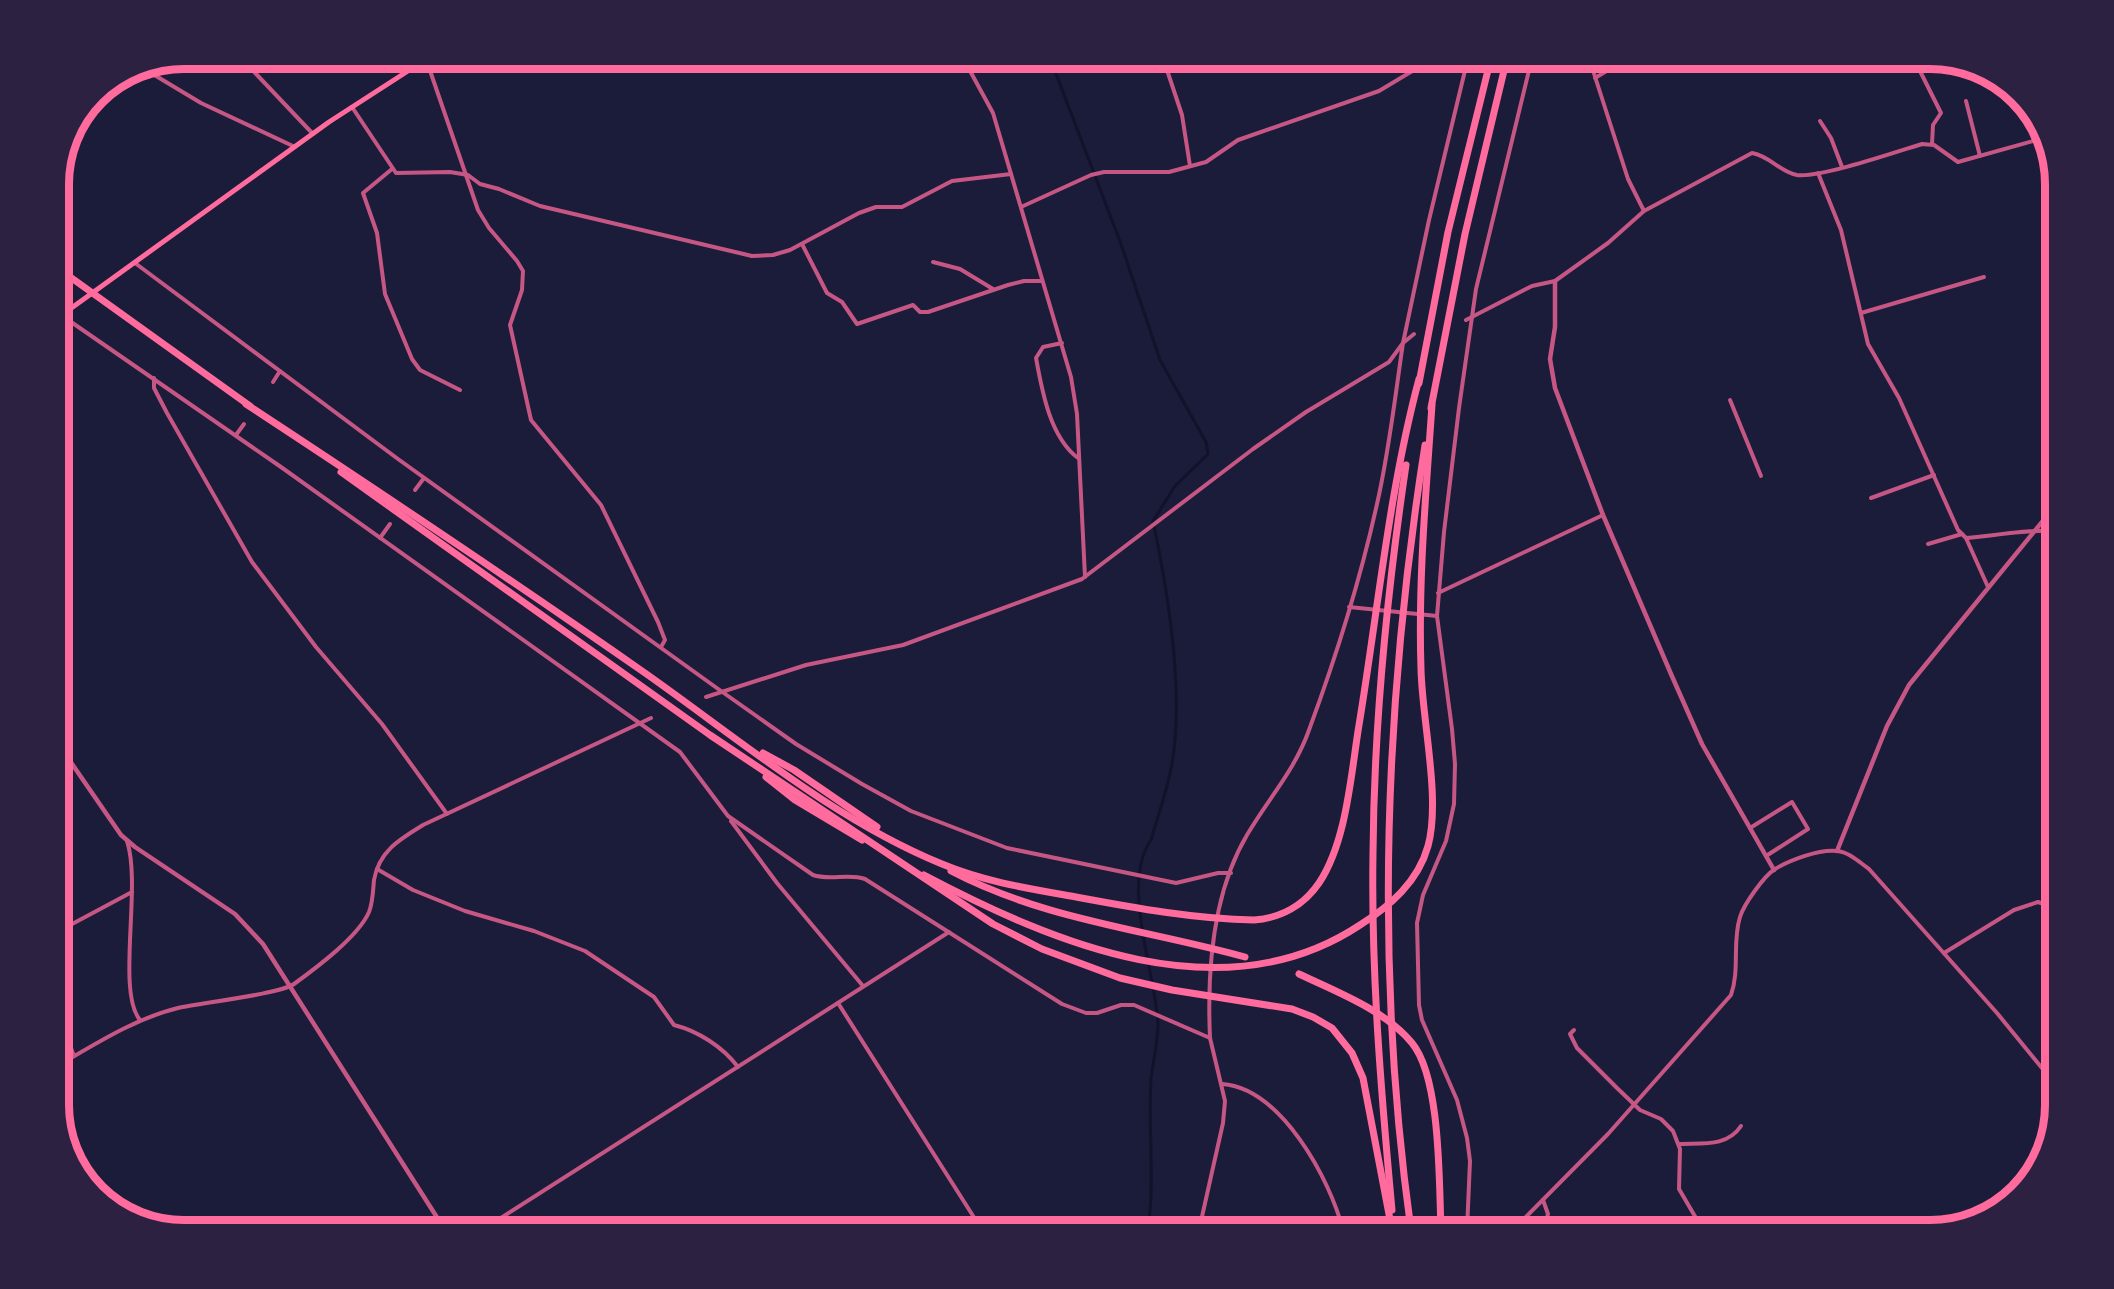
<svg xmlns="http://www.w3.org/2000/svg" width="2114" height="1289" font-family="'Alegreya Sans',sans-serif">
  <rect width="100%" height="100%" fill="#1b1b3a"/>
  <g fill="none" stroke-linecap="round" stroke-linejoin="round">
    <path stroke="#12122b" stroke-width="3" d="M1050,58L1121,244L1160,360L1206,442L1208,454L1175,486L1153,521C1168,592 1185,698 1171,769C1166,793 1158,816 1151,840C1120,884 1156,974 1158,1024C1158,1043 1153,1061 1151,1079C1148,1130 1155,1180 1148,1230"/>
    <g stroke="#c65784" stroke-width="4">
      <path d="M241,58L313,134"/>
      <path d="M963,58L993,113L1071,377L1077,414L1085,577"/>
      <path d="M1163,58L1182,115L1190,166"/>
      <path d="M1589,58L1628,179L1644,211"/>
      <path d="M1929,58L1919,69L1941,113L1933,125L1932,144"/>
      <path d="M426,59L478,210L489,228L517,261L523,271L522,290L510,325L531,420L601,505L658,622L665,640L661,647"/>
      <path d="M141,67L201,103L295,147"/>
      <path d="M1595,78L1628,58"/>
      <path d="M1966,101L1980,156"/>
      <path d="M352,107L396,173L450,172L468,175L480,184L499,189L540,206L752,256L773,255L790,250L859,213L876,207H902L952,181L1011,174"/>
      <path d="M1820,121L1831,138L1842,167"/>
      <path d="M392,169L363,193L377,233L385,294L412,359L420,370L460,390"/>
      <path d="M1818,173L1841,230L1868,344L1899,398L1958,530L1966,538C1983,537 2046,527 2055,532"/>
      <path d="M1021,207L1091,175L1104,172H1169L1206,162L1238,140L1379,91L1434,58"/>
      <path d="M802,244L827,293L842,302L857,324L913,305L920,312H928L1008,285L1024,281H1041"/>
      <path d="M933,262L960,269L993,289"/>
      <path d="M135,263L398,459L721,691L796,744L862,784L911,811L1007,848L1176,883L1218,873H1231"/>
      <path d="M1861,313L1984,277"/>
      <path d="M61,315L281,467L680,752L728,816L813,875C830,881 848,873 865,879L1062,1004L1086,1013H1097L1121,1005H1134L1210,1038L1225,1101L1223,1123L1199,1230"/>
      <path d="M1466,320L1532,286L1555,281L1608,243L1644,211L1752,153C1770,156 1780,172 1797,175C1820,178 1896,152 1922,144L1934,145L1958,162L2044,138"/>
      <path d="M1062,343L1043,347L1036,358C1042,391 1050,437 1078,458"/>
      <path d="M154,378V388L167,413L252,562L316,647L382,724L447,814"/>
      <path d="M273,382L280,371"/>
      <path d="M1730,400L1761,476"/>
      <path d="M236,435L244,424"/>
      <path d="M415,490L424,478"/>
      <path d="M1871,498L1934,475"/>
      <path d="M380,538L390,524"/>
      <path d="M1966,538L1988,587"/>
      <path d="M1928,544L1962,534"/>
      <path d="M1438,593L1603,515"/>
      <path d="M1349,607L1437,616"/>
      <path d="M706,697L806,665L903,645L1082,579L1253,449L1306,412L1389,362L1403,343L1429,220L1468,58"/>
      <path d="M731,821L777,883L863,986"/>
      <path d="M1750,828L1792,802L1808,829L1766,856"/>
      <path d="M127,841C142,886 116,991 140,1020"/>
      <path d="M377,869L413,890L465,911L534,931L585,951L654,997L674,1025C698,1031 723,1047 738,1067"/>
      <path d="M59,931L132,892"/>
      <path d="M1944,953L2014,910L2038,902L2055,908"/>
      <path d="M838,1003L982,1230"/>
      <path d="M59,1017L74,1056"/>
      <path d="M1574,1030L1570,1034L1577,1048L1617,1088L1640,1110L1661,1119L1673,1131L1680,1149L1679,1189L1703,1230"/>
      <path d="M1210,1038C1207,972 1212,894 1247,835C1268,799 1295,770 1309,730C1336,657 1360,581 1377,504C1389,452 1395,397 1403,343L1414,334"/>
      <path d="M59,1065C97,1043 134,1019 178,1008C200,1003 280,994 294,984C316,968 358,937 369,912C373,902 373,890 374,880C379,851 400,839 423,825L651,718"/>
      <path d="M1222,1084C1281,1088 1330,1179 1343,1230"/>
      <path d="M1680,1144C1703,1143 1727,1147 1741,1126"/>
      <path d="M482,1230L949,932"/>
      <path d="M1467,1230L1470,1161L1467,1138L1457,1100L1422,1020L1419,1005L1417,923L1423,895L1446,841L1454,804L1455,764L1452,729L1437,616L1444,532L1459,408L1476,289L1532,58"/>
      <path d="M1513,1230L1608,1134L1731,995C1740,970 1732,942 1740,917C1744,904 1764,876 1775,869C1790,860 1819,849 1837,851C1849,852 1859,862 1869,869L1997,1013L2055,1084"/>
      <path d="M1543,1230L1548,1214L1543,1200"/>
    </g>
    <g stroke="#c65784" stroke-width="4.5">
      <path d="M1555,281V327L1550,359L1555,388L1603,515L1671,674L1702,744L1774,870"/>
      <path d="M59,745L121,835L135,847L235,914L263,944L445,1230"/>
      <path d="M1837,851L1887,726L1909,685L2055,506"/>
    </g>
    <path stroke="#ff6b9d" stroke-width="5" d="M59,317L329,122L428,58"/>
    <g stroke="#ff6b9d" stroke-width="7">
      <path d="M59,269L250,406"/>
      <path d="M1419,383L1448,232L1491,58"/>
      <path d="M246,404C380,492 513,581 645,673C739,739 834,820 942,864C985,882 1031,889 1076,897C1135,908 1195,919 1254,920C1281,918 1304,905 1319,883C1347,841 1351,773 1359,725C1378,610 1389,491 1419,379"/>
      <path d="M1431,408L1465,234L1507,58"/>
      <path d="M341,472L710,735L993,924L1042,949L1120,978L1172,990L1292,1009L1313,1017L1332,1028L1352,1053L1363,1078L1392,1230"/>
      <path d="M763,753L794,770L877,827"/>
      <path d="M766,777L795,800L862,840"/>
      <path d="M951,871C1045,920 1144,929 1245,957"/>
      <path d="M924,875C1053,943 1223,1016 1360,925C1390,906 1418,882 1428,846C1441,799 1422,720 1421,669C1418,581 1426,493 1432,405"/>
      <path d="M1299,974C1337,992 1385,1010 1412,1043C1441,1078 1439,1184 1441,1230"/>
      <path d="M1392,1210C1381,1091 1371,972 1373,853C1374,723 1387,593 1406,465"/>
      <path d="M1411,1230C1375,971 1384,704 1425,445"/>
    </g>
  </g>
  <path d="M0 0H2114V1289H0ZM184 69H1930A115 115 0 0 1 2045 184V1105A115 115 0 0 1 1930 1220H184A115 115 0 0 1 69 1105V184A115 115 0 0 1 184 69Z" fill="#2d2142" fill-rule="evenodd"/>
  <path fill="none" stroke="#ff6b9d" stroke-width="8" d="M184 69H1930A115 115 0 0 1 2045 184V1105A115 115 0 0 1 1930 1220H184A115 115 0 0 1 69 1105V184A115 115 0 0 1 184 69Z"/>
</svg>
